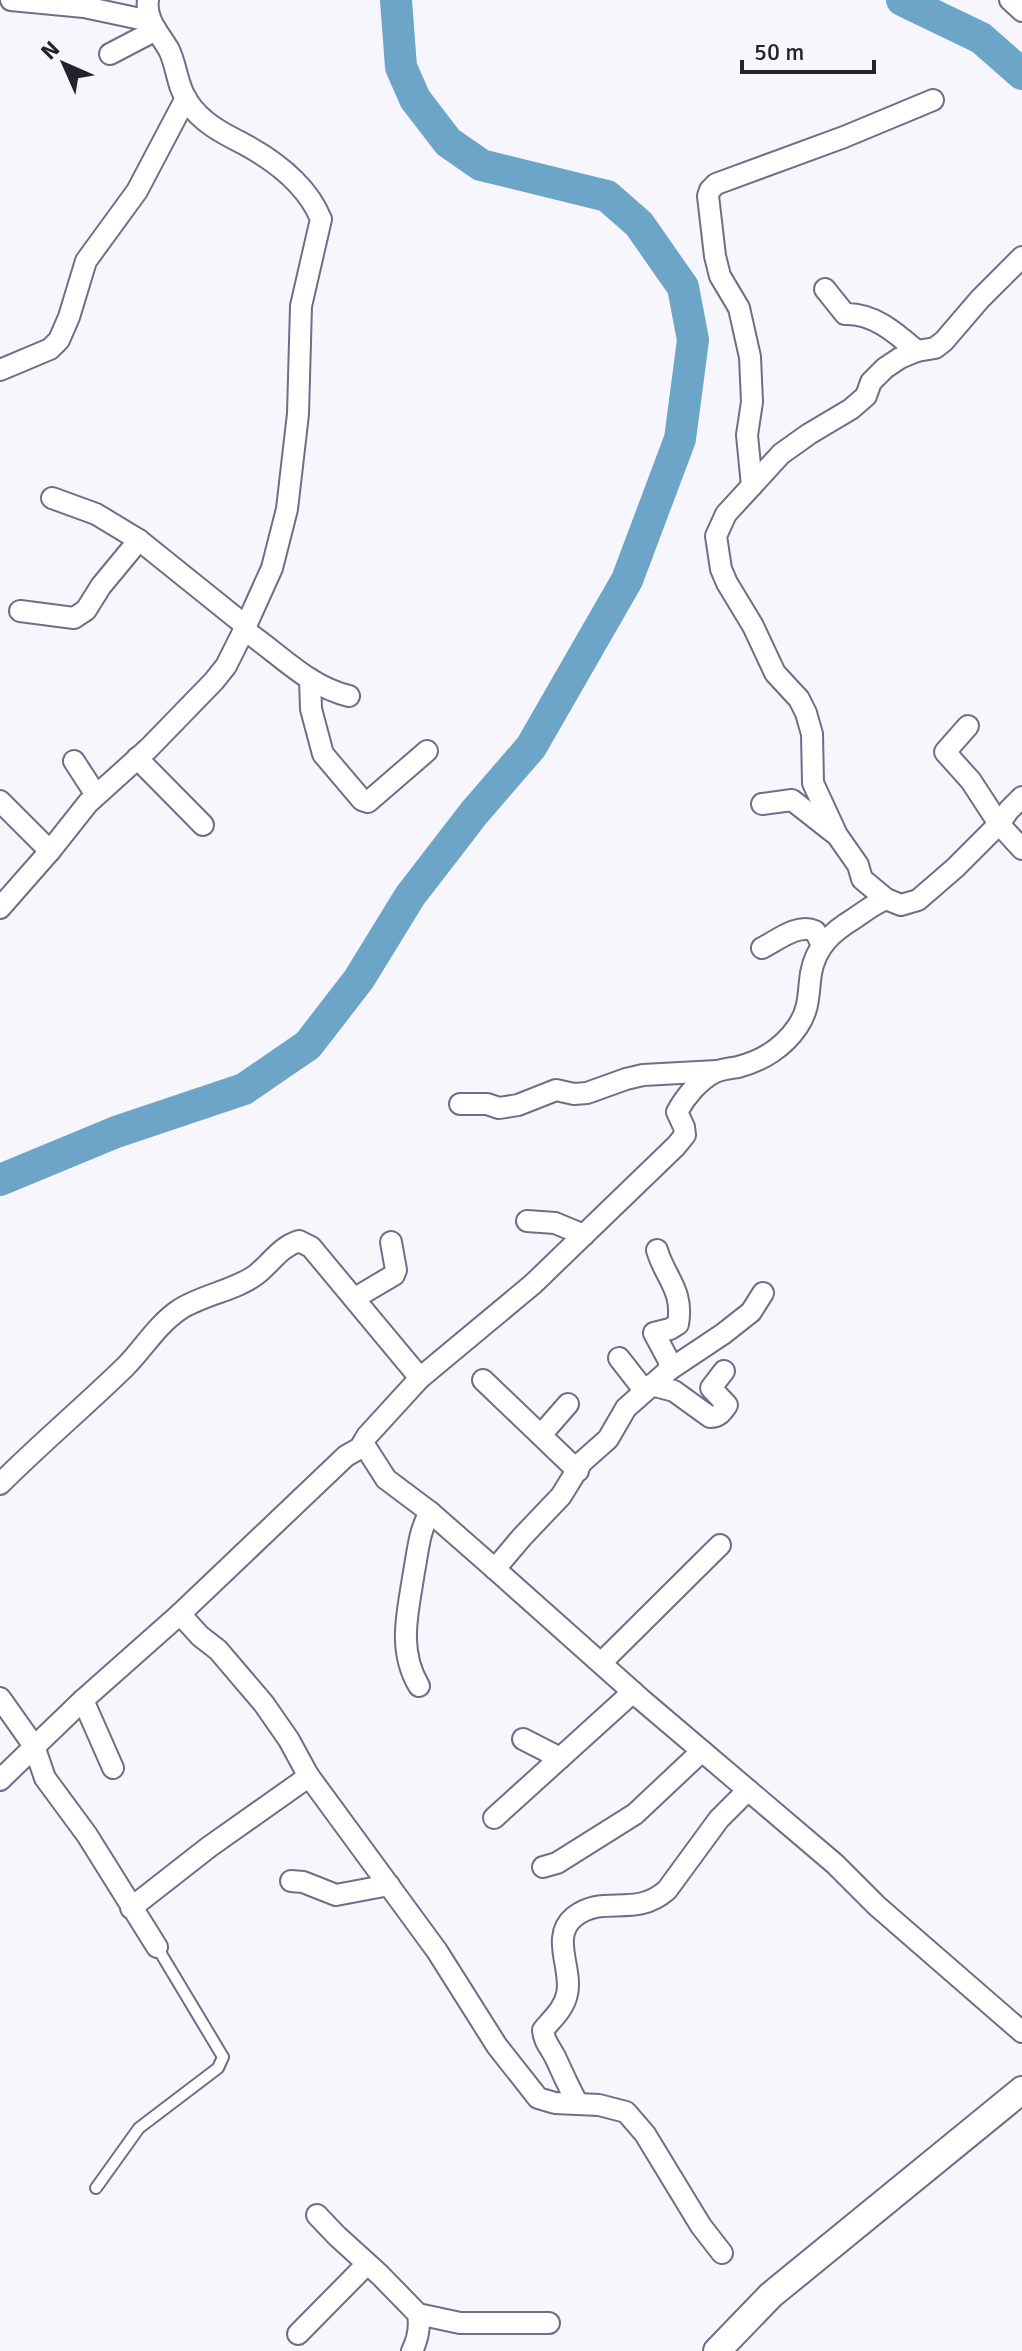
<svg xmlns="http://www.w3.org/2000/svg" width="1022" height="2351" font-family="Signika,sans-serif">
  <rect width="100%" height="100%" fill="#f8f6fd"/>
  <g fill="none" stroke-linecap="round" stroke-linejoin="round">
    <g stroke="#6da5c8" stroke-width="32">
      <path d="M902,0L981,38L1022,74"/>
      <path d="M0,1180L116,1132L244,1089L308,1045L359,979L410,896L474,813L531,747L627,580L680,439L693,340L683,287L639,224L607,196L481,165L448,142L415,99L401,67L396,0"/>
    </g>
    <defs>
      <path id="service" d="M96,2188L139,2128L218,2068L223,2057L157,1947"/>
      <g id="minor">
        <path d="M11,0L84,7L150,21"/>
        <path d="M1010,0L1022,11"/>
        <path d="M110,54L156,30"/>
        <path d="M1022,257L980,299L944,341L935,348L917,351L900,358L885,368L871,382L866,396L851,409L809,434L781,454L726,514L716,536L721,569L727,583L753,626L775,673L799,699L806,713L812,734L813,783L837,835L858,865L862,879L886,899L901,905L918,900L955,868L999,824L1009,810L1022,797"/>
        <path d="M825,289L845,314C874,313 896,333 917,351"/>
        <path d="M0,370L50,349L59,340L69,317L86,261L137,191L186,98"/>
        <path d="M752,486L747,435L752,402L750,357L739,308L720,276L715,256L708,196L710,190L716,184L844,137L933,100"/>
        <path d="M52,498L96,514L139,540L246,626"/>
        <path d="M20,611L74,618L86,610L101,586L139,540"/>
        <path d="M244,630C279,653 307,686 349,696"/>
        <path d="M310,679L311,709L323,754L362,800L368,802L427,751"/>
        <path d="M968,726L945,752L971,781L999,824L1022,849"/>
        <path d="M137,758L203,825"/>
        <path d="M74,761L96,795"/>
        <path d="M0,801L50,851"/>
        <path d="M762,804L792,800L834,833"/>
        <path d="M0,908L50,851L88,803L149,748L214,681L226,666L244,630L272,568L287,509L298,414L301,306L321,219C307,185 274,160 242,143C222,133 201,122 188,102C177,87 177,66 169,50C160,34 145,20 148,0"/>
        <path d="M762,948C778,940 798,923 815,931L822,945"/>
        <path d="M460,1104H487L499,1108L518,1105L556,1090L574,1094L587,1093L626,1079L643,1075L717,1071"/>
        <path d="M527,1221L555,1223L584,1235"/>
        <path d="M657,1250C665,1278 684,1290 678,1324L670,1329L654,1333L669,1361V1370"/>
        <path d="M355,1298L394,1275L396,1270L391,1242"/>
        <path d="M619,1358L644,1390"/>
        <path d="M483,1380L578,1471"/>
        <path d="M651,1385L674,1391L710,1417C719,1417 722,1412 727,1405L711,1388L724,1371"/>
        <path d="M541,1435L568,1404"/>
        <path d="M363,1443L386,1479L430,1512L495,1569L642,1700L835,1864L877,1906L1022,2032"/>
        <path d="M0,1484C40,1444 84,1407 125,1367C143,1349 157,1325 179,1310C201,1295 237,1290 257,1274C272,1262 280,1247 299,1241L311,1247L420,1378"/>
        <path d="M495,1569L522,1537L561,1496L582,1462L608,1439L626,1408L669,1370L723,1334L751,1312L763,1293"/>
        <path d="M601,1663L720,1545"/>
        <path d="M419,1686C397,1649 408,1612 414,1572C418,1551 419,1531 430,1512"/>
        <path d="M0,1698L34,1746L45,1778L87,1835L157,1947"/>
        <path d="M83,1700L113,1768"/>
        <path d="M523,1739L560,1758"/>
        <path d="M308,1775L437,1951L497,2046L538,2098L555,2103L599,2105L626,2112L645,2134L701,2226L722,2253"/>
        <path d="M0,1780L83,1700L180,1614L346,1456L360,1448L367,1436L420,1378L533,1284L676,1146L685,1135L684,1127L677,1112C685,1097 699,1080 715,1072C722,1069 731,1068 738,1067C762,1061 784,1047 798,1026C810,1008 808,993 811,973C816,946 832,932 855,918C865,911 874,904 886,899"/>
        <path d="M494,1818L633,1692"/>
        <path d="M543,1867L557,1863L635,1814L702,1751"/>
        <path d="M291,1881L303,1882L336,1895L389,1885"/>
        <path d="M131,1908L209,1847L301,1782L308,1775L289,1740L264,1704L218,1650L200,1636L180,1614"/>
        <path d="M578,2104C570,2090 564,2076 557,2061C552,2049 544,2043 543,2030C552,2019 564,2009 567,1994C573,1969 550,1937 574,1917C604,1893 634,1919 667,1890L719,1819L748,1790"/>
        <path d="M317,2215L337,2236L380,2275L418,2314L460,2323H549"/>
        <path d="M298,2334L367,2264"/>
        <path d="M412,2351C418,2339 420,2326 418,2314"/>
      </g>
      <path id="tertiary" d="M717,2351L771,2295L1022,2090"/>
    </defs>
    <use href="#service" stroke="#746b88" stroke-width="14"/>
    <use href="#minor" stroke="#746b88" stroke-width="24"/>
    <use href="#tertiary" stroke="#746b88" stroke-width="30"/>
    <use href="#service" stroke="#fff" stroke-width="10"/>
    <use href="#minor" stroke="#fff" stroke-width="20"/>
    <use href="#tertiary" stroke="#fff" stroke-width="26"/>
  </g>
  <g transform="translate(64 64) rotate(315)" stroke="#f8f6fd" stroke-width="6" paint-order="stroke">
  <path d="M0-6L14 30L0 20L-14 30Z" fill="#25222e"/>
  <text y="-12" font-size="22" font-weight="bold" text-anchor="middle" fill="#25222e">N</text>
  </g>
  <path d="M742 60v12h132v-12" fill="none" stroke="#25222e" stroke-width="4"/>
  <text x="754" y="60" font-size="24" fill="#25222e" stroke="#f8f6fd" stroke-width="6" paint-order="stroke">50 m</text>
</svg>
